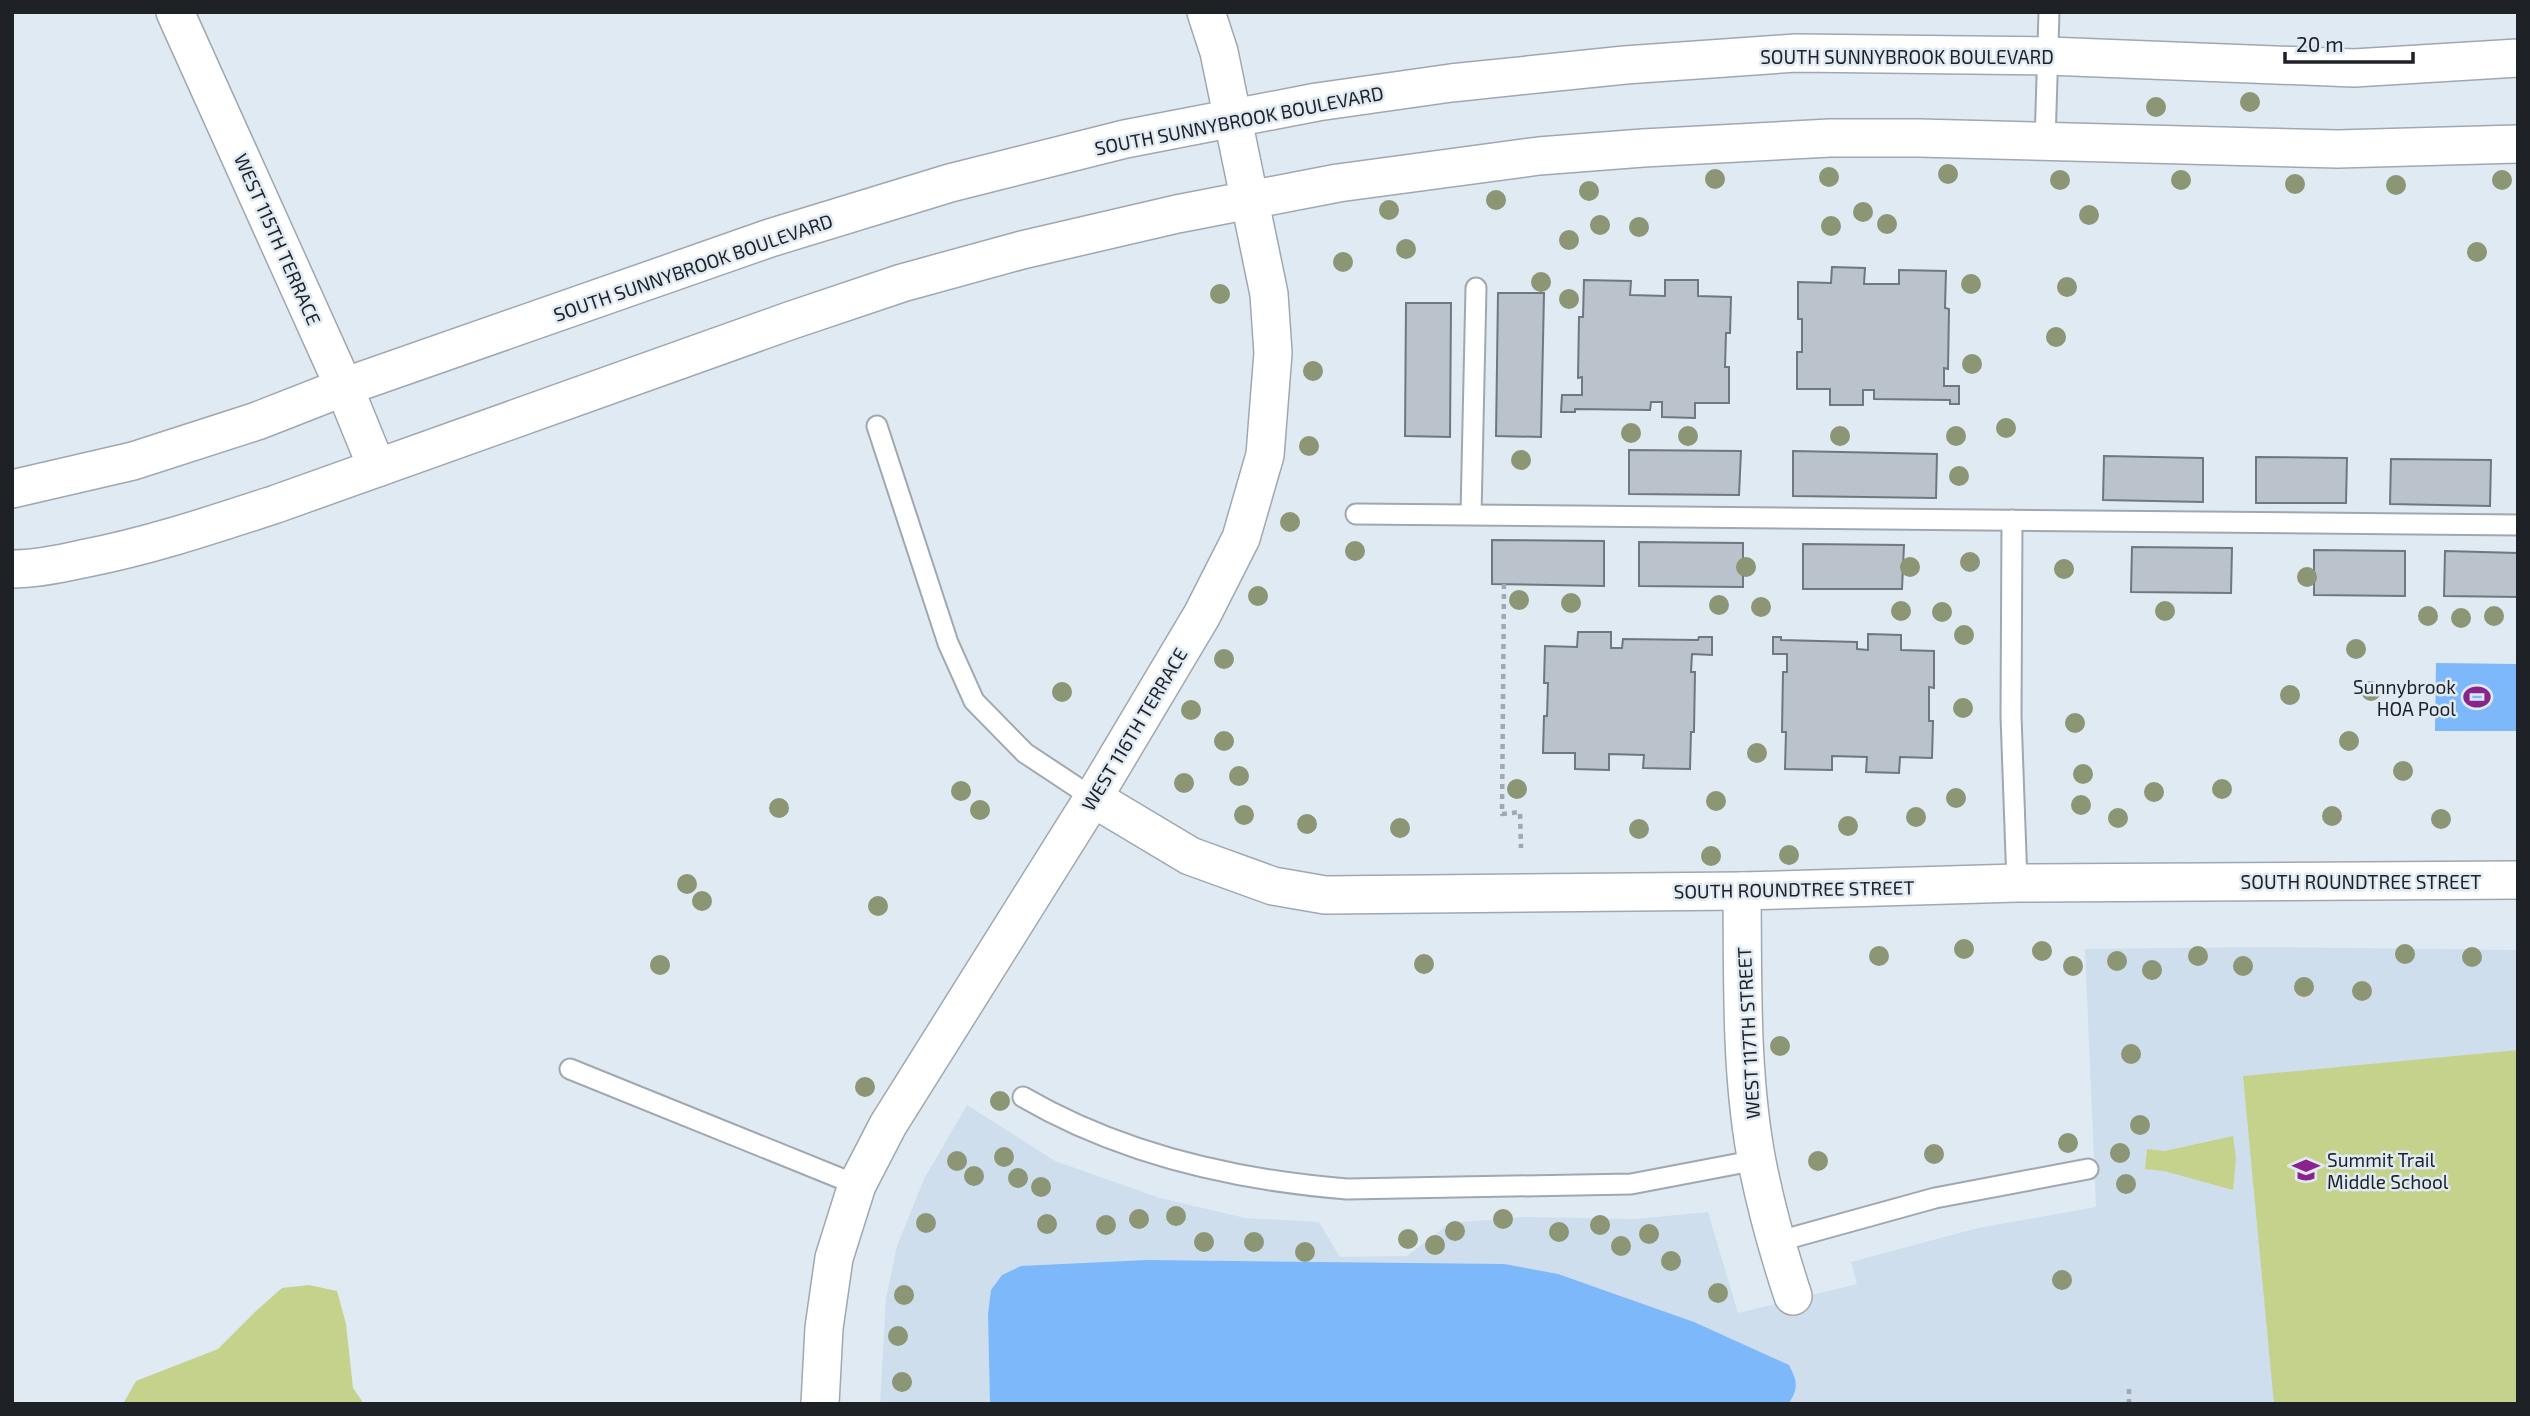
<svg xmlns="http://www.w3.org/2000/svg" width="2530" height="1416" font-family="'Exo 2',sans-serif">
  <rect width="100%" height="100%" fill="#e0eaf3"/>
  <path fill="#cfdeed" d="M2260,947L2518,950V1404H880L886,1298L897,1246L924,1179L967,1105L1055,1161L1160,1198L1245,1218L1319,1222L1340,1257L1407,1256L1450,1223L1525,1217L1635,1219L1708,1212L1738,1313L1857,1284L1851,1262L1978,1228L2096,1207L2085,949Z"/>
  <g fill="#c5d28b">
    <path d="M2518,1050V1404H2274L2243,1076Z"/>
    <path d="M2233,1136L2236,1159L2233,1190L2164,1171L2145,1169L2147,1149L2165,1151Z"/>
    <path d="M309,1285L337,1291L346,1324L353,1388L364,1404H123L136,1381L218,1349L256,1311L282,1288Z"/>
  </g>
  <g fill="#7db8fb">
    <path d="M2436,663L2518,664V731H2435Z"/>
    <path d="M1147,1260L1504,1264L1558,1274L1694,1322L1789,1365C1797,1381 1799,1387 1789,1403L1775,1404H990L988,1314L991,1290L1002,1275L1021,1266Z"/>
  </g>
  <g fill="#bac3cc" stroke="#6f777f" stroke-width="2">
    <path d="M1832,267L1865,268L1864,284H1899V270L1946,271L1945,308L1949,309L1948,369L1944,368V386H1959V404H1950V400L1874,399V390H1863V405H1830V389H1797V352H1802V319H1798V282L1831,283Z"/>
    <path d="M1584,280L1631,281L1630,295L1665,296V280H1698V296L1731,297L1730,333H1726L1725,367H1729V403H1695V418L1662,417V402H1651L1650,410L1575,409V412H1561L1562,395H1582V377L1578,378L1579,317H1583Z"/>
    <path d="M1498,293H1544L1541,437L1496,436Z"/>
    <path d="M1406,303H1451L1450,437L1405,436Z"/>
    <path d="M1629,450L1741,451L1739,495L1629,494Z"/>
    <path d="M1793,451L1937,454L1936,498L1793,496Z"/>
    <path d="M2104,456L2203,458V502L2103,500Z"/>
    <path d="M2256,457L2347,458L2346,503H2256Z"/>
    <path d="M2391,459L2491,460L2490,506L2390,504Z"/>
    <path d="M1492,540L1604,541V586L1492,584Z"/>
    <path d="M1639,542L1743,543V587L1639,586Z"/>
    <path d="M1803,544L1904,545L1902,589H1803Z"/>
    <path d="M2132,547L2232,548L2231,593L2131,592Z"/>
    <path d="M2314,550L2405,551V596L2314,595Z"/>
    <path d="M2445,551L2518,553V597L2444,596Z"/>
    <path d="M1578,632H1611V648H1622L1623,639L1698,640L1699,637H1712V655L1692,654L1691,672H1695L1694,732H1691L1690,769L1643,768L1644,755L1609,754V770L1575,769V753H1543L1544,716H1547L1548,683H1544L1545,646L1577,647Z"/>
    <path d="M1868,634L1901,635V650L1934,651V688L1929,687V721H1933L1932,758L1900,757L1899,773L1866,772L1867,757L1832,756V770L1785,769L1786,732H1782L1783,672H1787V654H1773V637H1781V640L1857,642V649L1868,650Z"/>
  </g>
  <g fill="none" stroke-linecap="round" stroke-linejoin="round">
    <defs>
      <g id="service">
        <path d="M2045,143L2049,12"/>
        <path d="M877,426L948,643L974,701L1025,753L1093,798"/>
        <path d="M1356,514L2518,525"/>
        <path d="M1471,514L1476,288"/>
        <path d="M2012,520L2011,716L2017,883"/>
        <path d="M570,1069L857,1185"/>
        <path d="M1023,1097C1121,1154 1235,1180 1347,1189L1631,1184L1757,1160"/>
        <path d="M1776,1242L1935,1198L2088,1169"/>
      </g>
      <g id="minor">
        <path d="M175,12L344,387L377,468"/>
        <path d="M12,489L133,461L257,421L344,387L770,238L950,183L1125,139L1317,102L1451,83L1625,65L1796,53L2048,56L2354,68L2518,58"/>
        <path d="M12,569C35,569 60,564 82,559C149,546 212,525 276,504L789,321L902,283L1022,250L1177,214L1338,183L1539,156L1643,148L1830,138H1919L2338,149L2518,144"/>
        <path d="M1093,798L1190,856L1273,886L1325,895L1742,891L2017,883L2518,880"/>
        <path d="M1742,891C1743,982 1740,1077 1758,1167C1767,1211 1779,1254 1793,1296"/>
        <path d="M820,1404L824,1328L834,1258L857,1185L888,1125L1093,798L1202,615L1241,538L1265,455L1273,353L1269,294L1219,52L1206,12"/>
      </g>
    </defs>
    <use href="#service" stroke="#9fa8b0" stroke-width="23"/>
    <use href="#minor" stroke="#9fa8b0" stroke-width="40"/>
    <g stroke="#a0a8b0" stroke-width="4.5" stroke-dasharray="5 5" stroke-linecap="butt">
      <path d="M1504,584L1502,814L1520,812L1521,848"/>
      <path d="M2129,1389V1402"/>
    </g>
    <use href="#service" stroke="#fff" stroke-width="19"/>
    <use href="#minor" stroke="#fff" stroke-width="37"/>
  </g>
  <g fill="#8c9574">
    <circle cx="2250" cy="102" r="10"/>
    <circle cx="2156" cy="107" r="10"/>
    <circle cx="1948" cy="174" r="10"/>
    <circle cx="1829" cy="177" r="10"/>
    <circle cx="1715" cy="179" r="10"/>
    <circle cx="2060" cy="180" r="10"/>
    <circle cx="2181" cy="180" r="10"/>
    <circle cx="2502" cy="180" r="10"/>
    <circle cx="2295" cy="184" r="10"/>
    <circle cx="2396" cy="185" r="10"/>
    <circle cx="1589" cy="191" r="10"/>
    <circle cx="1496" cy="200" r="10"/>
    <circle cx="1389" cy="210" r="10"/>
    <circle cx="1863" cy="212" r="10"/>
    <circle cx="2089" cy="215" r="10"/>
    <circle cx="1887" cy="224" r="10"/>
    <circle cx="1600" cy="225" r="10"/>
    <circle cx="1831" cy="226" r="10"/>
    <circle cx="1639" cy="227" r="10"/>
    <circle cx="1569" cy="240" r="10"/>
    <circle cx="1406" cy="249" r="10"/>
    <circle cx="2477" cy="252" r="10"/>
    <circle cx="1343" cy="262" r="10"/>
    <circle cx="1541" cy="282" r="10"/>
    <circle cx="1971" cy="284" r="10"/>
    <circle cx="2067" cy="287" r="10"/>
    <circle cx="1220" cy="294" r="10"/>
    <circle cx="1569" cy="299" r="10"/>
    <circle cx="2056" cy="337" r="10"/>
    <circle cx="1972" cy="364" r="10"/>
    <circle cx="1313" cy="371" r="10"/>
    <circle cx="2006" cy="428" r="10"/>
    <circle cx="1631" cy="433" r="10"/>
    <circle cx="1688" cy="436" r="10"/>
    <circle cx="1840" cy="436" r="10"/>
    <circle cx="1956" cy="436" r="10"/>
    <circle cx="1309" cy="446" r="10"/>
    <circle cx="1521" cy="460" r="10"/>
    <circle cx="1959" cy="476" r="10"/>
    <circle cx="1290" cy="522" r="10"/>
    <circle cx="1355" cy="551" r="10"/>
    <circle cx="1970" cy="562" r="10"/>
    <circle cx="1746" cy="567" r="10"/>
    <circle cx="1910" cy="567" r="10"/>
    <circle cx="2064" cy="569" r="10"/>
    <circle cx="2307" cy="577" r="10"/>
    <circle cx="1258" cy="596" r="10"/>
    <circle cx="1519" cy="600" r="10"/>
    <circle cx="1571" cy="603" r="10"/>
    <circle cx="1719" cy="605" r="10"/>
    <circle cx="1761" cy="607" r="10"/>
    <circle cx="1901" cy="611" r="10"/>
    <circle cx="2165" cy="611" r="10"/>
    <circle cx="1942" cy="612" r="10"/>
    <circle cx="2428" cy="616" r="10"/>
    <circle cx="2494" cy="616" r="10"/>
    <circle cx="2461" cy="618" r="10"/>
    <circle cx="1964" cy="635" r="10"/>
    <circle cx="2356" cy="649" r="10"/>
    <circle cx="1224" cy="659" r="10"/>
    <circle cx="2371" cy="691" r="10"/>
    <circle cx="1062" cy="692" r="10"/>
    <circle cx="2290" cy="695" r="10"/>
    <circle cx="1963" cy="708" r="10"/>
    <circle cx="1191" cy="710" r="10"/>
    <circle cx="2075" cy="723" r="10"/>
    <circle cx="1224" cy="741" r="10"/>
    <circle cx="2349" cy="741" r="10"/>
    <circle cx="1757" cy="753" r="10"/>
    <circle cx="2403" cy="771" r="10"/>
    <circle cx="2083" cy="774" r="10"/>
    <circle cx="1239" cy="776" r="10"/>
    <circle cx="1184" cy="783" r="10"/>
    <circle cx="1517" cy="789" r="10"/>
    <circle cx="2222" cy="789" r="10"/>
    <circle cx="961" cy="791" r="10"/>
    <circle cx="2154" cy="792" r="10"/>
    <circle cx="1956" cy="798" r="10"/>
    <circle cx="1716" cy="801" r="10"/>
    <circle cx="2081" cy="805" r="10"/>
    <circle cx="779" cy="808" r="10"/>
    <circle cx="980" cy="810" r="10"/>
    <circle cx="1244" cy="815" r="10"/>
    <circle cx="2332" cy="816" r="10"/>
    <circle cx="1916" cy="817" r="10"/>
    <circle cx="2118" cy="818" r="10"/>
    <circle cx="2441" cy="819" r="10"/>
    <circle cx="1307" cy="824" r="10"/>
    <circle cx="1848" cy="826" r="10"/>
    <circle cx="1400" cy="828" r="10"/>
    <circle cx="1639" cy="829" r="10"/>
    <circle cx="1789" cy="855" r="10"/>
    <circle cx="1711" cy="856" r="10"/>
    <circle cx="687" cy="884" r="10"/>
    <circle cx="702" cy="901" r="10"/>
    <circle cx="878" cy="906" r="10"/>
    <circle cx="1964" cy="949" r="10"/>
    <circle cx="2042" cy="951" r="10"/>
    <circle cx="2405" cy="954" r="10"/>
    <circle cx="1879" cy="956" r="10"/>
    <circle cx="2198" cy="956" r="10"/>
    <circle cx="2472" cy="957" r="10"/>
    <circle cx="2117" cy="961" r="10"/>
    <circle cx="1424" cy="964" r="10"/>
    <circle cx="660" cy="965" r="10"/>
    <circle cx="2073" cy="966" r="10"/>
    <circle cx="2243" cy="966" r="10"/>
    <circle cx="2152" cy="970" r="10"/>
    <circle cx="2304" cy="987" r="10"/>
    <circle cx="2362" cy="991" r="10"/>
    <circle cx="1780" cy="1046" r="10"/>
    <circle cx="2131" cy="1054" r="10"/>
    <circle cx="865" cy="1087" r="10"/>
    <circle cx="1000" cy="1101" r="10"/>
    <circle cx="2140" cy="1125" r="10"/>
    <circle cx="2068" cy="1143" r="10"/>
    <circle cx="2120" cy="1153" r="10"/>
    <circle cx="1934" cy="1154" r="10"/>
    <circle cx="1004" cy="1157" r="10"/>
    <circle cx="957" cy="1161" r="10"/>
    <circle cx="1818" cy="1161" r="10"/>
    <circle cx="974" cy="1176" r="10"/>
    <circle cx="1018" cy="1178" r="10"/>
    <circle cx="2126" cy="1184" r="10"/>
    <circle cx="1041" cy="1187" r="10"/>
    <circle cx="1176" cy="1216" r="10"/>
    <circle cx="1139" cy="1219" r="10"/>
    <circle cx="1503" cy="1219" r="10"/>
    <circle cx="926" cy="1223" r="10"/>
    <circle cx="1047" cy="1224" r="10"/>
    <circle cx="1106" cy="1225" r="10"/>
    <circle cx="1600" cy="1225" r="10"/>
    <circle cx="1455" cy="1231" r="10"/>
    <circle cx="1559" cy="1232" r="10"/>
    <circle cx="1649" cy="1234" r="10"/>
    <circle cx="1408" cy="1239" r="10"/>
    <circle cx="1204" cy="1242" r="10"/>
    <circle cx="1254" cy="1242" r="10"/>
    <circle cx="1435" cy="1245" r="10"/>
    <circle cx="1621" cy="1246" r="10"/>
    <circle cx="1305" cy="1252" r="10"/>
    <circle cx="1671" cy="1261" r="10"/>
    <circle cx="2062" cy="1280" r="10"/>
    <circle cx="1718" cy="1293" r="10"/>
    <circle cx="904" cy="1295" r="10"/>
    <circle cx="898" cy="1336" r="10"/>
    <circle cx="902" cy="1382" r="10"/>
  </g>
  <defs>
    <symbol id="stadium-bare" viewBox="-9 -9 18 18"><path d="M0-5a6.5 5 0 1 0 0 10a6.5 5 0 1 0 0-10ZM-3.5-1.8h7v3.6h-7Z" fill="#88248c" stroke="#e0eaf3" stroke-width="2.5" paint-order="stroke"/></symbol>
    <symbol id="school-bare" viewBox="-9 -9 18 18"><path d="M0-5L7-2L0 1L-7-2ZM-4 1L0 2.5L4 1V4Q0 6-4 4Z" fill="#88248c" stroke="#e0eaf3" stroke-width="2.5" paint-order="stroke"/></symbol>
  </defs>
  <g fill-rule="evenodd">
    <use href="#stadium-bare" x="2458" y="678" width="38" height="38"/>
    <use href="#school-bare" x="2287" y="1151" width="38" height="38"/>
  </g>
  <g text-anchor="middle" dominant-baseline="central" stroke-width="5" stroke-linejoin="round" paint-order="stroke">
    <g font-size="19" fill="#1e2125" stroke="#e0eaf3">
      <text x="1907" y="56">SOUTH SUNNYBROOK BOULEVARD</text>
      <text transform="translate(1239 120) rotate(-11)">SOUTH SUNNYBROOK BOULEVARD</text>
      <text transform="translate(278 239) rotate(66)">WEST 115TH TERRACE</text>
      <text transform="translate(693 267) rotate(-19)">SOUTH SUNNYBROOK BOULEVARD</text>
      <text transform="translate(1134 729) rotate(-59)">WEST 116TH TERRACE</text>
      <text x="2361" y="881">SOUTH ROUNDTREE STREET</text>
      <text transform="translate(1794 889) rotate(-1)">SOUTH ROUNDTREE STREET</text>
      <text transform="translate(1748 1033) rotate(-93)">WEST 117TH STREET</text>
    </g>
    <g font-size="19" fill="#1e2125" stroke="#e0eaf3" text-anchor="end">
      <text x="2456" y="686">Sunnybrook<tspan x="2456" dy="22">HOA Pool</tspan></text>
      <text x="2327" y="1159" text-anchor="start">Summit Trail<tspan x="2327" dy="22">Middle School</tspan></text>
    </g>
  </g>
  <rect width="2530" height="1416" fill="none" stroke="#1e2125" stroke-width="28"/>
  <path d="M2285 52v10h128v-10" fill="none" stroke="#1e2125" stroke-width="3.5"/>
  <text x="2296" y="52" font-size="21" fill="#1e2125" stroke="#e0eaf3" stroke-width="5" paint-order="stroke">20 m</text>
</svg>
